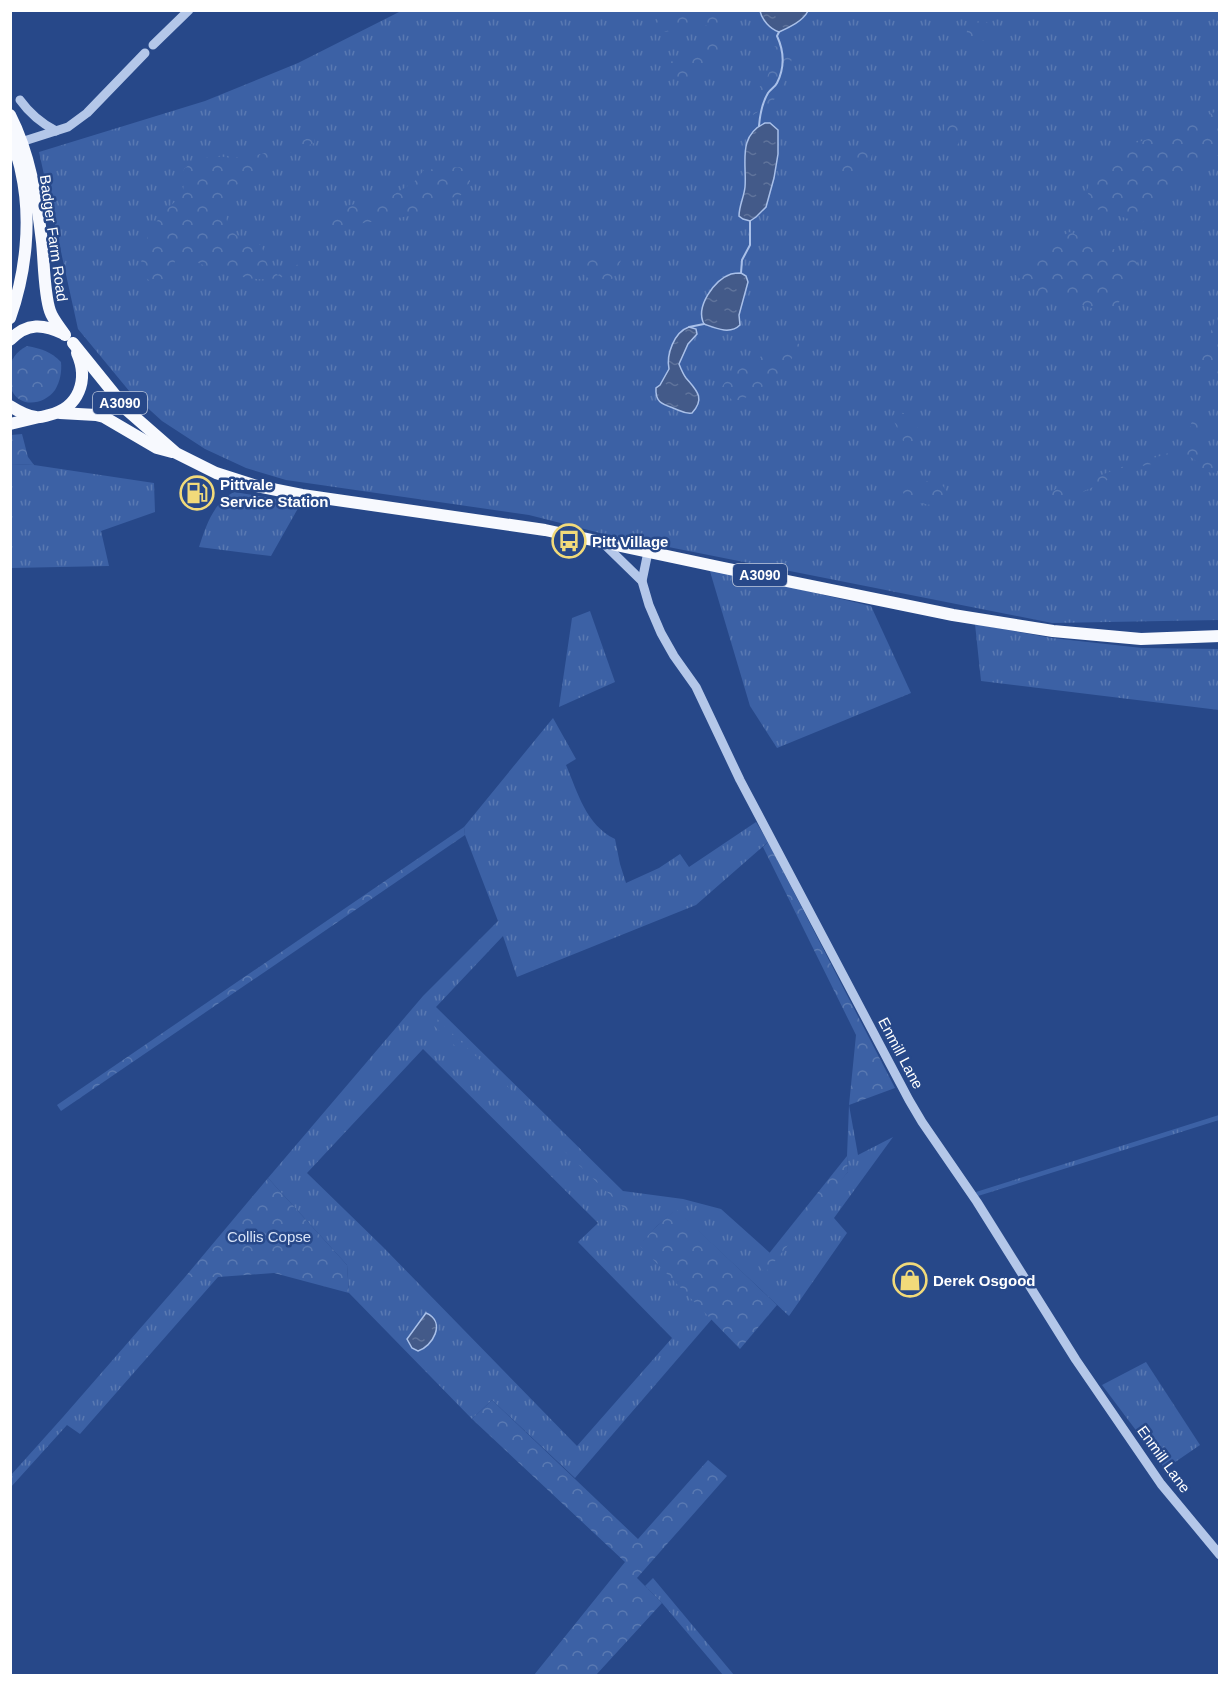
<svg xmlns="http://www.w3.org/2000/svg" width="1230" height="1686" font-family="Arial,sans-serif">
  <defs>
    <pattern id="grass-tufts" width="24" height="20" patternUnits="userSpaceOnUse" patternTransform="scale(1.5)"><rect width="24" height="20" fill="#3c61a5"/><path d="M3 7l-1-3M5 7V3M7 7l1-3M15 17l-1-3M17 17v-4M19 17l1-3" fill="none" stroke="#5979b2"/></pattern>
    <pattern id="forest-crowns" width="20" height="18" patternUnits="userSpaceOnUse" patternTransform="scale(1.5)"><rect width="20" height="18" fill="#3c61a5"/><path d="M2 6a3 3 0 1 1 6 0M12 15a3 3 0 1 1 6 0" fill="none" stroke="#5979b2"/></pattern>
    <pattern id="water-ripples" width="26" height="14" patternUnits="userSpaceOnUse" patternTransform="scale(1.5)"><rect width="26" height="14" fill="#435a89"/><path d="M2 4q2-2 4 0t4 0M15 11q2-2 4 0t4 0" fill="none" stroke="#5f739b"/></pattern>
  </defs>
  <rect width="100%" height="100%" fill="#274889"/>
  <g fill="url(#grass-tufts)" fill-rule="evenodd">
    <path d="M401,11H1219V620L1052,623L608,535L529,515L286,480L246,468L205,449L162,421L130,392L78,329L39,152L205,101L298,63Z"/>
    <path d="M11,464L34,465L154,483L155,512L101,531L109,566L11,568Z"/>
    <path d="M234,492L301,503L271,556L199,547C206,526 213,503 234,492Z"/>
    <path d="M709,568L871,606L911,693L777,748L750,706Z"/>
    <path d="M590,611L615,682L559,707L572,618Z"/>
    <path d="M975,624L1052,638L1142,648L1219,649V710L981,681Z"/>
    <path d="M553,718L576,759L566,765C578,793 586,825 615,839L620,864L626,883L659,868L680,854L689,867L756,822L768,842L696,905L517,977L503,936L436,1007L623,1191L683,1199L721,1209L770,1253L760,1266L848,1172L847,1156L849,1105L858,1155L893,1137L834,1218L847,1233L789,1316L676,1210L657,1226L640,1245L712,1319L575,1478L492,1400L472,1419L349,1293L347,1265L268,1178L423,996L498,921L465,835L464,827ZM423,1049L598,1223L578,1242L672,1338L577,1446L383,1247L307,1173Z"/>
    <path d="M1219,1115V1120L978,1196L976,1192Z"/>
    <path d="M185,1277H218L80,1434L67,1425L11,1487V1475L63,1417Z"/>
    <path d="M1146,1362L1200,1445L1165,1469L1102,1385Z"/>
    <path d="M653,1578L734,1675H723L662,1603L645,1586Z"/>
  </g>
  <g fill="url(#forest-crowns)">
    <path d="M664,11H711L720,21L722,29L720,52L715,64L702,75L683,79L671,78L665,71L668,63L711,44L714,36L711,28C687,14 679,36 655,31L653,22Z"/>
    <path d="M970,19L974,21L987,22L992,28L988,38L978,43L969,44C966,35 966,27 970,19Z"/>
    <path d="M774,46L791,49L792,59L780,93L771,103L753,115L750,111L756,90L765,82L770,70L766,58Z"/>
    <path d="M1219,110V155L1175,181L1142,223L1093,208L1087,190L1094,174L1125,146L1172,132Z"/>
    <path d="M947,116C964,123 963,134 956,148C945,138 941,130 947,116Z"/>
    <path d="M314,138V143L264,163L240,181L225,202L227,223L236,235L261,245C266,257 265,268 278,275L289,270L292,266L301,264L303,267C282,283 255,281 230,274C218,270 206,267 194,261C188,257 186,253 179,251C172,258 174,265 179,272L176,278C165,282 149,287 143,273C136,252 152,225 166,210C171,205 179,199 182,193C185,187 183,176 184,169C190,164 196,159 204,158C218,155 232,158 246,157C270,155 291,140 314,138Z"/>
    <path d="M863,149L873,151L871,158L861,170L852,186L840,189L837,179L844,165Z"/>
    <path d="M459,167L470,172V182L461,195L434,203L416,215L331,228L320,222L330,210L393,195L414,182L424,170Z"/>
    <path d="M1069,232L1139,259L1113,315L1033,289L1013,273L1023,260Z"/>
    <path d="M609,252L622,258L610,284H593L587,277L571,265L573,261L588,258L598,254Z"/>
    <path d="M1219,310V374L1198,366Z"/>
    <path d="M797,342L804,350L793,357L773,380L742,400H732L721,388C735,365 773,350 797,342Z"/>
    <path d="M27,346C42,349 50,351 61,362C62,371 60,382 55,390C45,404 21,409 12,391C10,385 10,378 10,372C10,359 16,352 27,346Z"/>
    <path d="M896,412C918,413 919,429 919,448L910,449L903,441L892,417Z"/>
    <path d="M1198,414L1202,425L1200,437L1204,447L1216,463L1217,473L1204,472L1194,459L1188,456L1129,469L1073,497L1051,496L1050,493L1056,489L1078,484L1127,465L1164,455L1181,446L1186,442L1193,417Z"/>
    <path d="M22,434L28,457L34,465L11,464V435Z"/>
    <path d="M909,480L918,482L929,481L943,486L948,494L939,505C925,505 900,504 902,484Z"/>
    <path d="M464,827L465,835L61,1111L57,1105Z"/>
    <path d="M768,842L895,1088L849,1105L856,1035L763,847Z"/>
    <path d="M432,1014L635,1209L630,1214L427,1019Z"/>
    <path d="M847,1156L848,1172L765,1273L759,1266Z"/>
    <path d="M268,1178L347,1265L349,1293L274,1273L218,1277H185Z"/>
    <path d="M676,1209L777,1305L740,1349L639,1245L657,1226Z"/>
    <path d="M492,1400L638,1539L708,1460L727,1476L637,1578L662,1603L596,1675H534L625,1562L472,1419Z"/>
  </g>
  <g fill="url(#water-ripples)" stroke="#a9c0e9" stroke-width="1.5">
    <path d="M760,11V10L808,11C803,21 790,27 779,32C770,29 762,20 760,11Z"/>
    <path d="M765,123H770L778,130V154L774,178L766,207L756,217L750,221L743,219L739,216C739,206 744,197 745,187C747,163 737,136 765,123Z"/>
    <path d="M741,273L746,276L748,282L739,315L740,325C730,335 715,328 704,324C695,307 714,280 731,274C735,273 738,273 741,273Z"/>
    <path d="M689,327L696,329L697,334L688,344L679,364C681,369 683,374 686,378C696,390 706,398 692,413C684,414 681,411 673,408C662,404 655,402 656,388L660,385L669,369C666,355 674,332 689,327Z"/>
    <path d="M426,1313C447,1322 432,1347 418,1351L412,1348L407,1339Z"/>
  </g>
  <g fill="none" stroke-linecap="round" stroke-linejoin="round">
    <g stroke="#a9c0e9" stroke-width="2">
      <path d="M759,126C760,114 762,103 768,93C771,89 775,87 777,83C785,67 784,51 777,36L779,32"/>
      <path d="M741,273L742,260L750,245V221"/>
      <path d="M689,327L704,324"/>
    </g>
    <g stroke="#b4c7e9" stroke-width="9">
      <path d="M153,45L189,10"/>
      <path d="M20,100C30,114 41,123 56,131"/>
      <path d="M18,147L21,142L68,127L87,113L145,53"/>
      <path d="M602,542L642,581L649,605L661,633L674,656L696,687L740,780L909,1100L922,1122L977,1202L1076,1360L1161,1484L1220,1555"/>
      <path d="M642,581L648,552"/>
    </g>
    <g stroke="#f7f9fe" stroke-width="12">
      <path d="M10,115C30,154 37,199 42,242C44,261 44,294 50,311C53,320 60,327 65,335"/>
      <path d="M10,136C14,148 19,159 21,171C32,219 26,273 10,318"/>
      <path d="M10,340C27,322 44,324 64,334"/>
      <path d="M73,343L128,411L176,453L216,473L257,486L302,495L545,530L724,568L953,615L1053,631L1141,639L1220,636"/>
      <path d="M10,406C18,411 26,416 36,417C40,418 45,416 49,415C79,408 89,380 77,353"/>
      <path d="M60,413L96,415L104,417L157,448L172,452"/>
      <path d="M10,424L35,418"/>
    </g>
  </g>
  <defs>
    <symbol id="fuel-ring" viewBox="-11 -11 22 22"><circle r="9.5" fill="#274889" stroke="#f1da7a" stroke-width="1.5"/><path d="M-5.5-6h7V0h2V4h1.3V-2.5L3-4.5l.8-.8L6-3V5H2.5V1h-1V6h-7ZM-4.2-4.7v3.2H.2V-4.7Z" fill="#f1da7a"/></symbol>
    <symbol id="bus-ring" viewBox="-11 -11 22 22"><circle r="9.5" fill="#274889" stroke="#f1da7a" stroke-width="1.5"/><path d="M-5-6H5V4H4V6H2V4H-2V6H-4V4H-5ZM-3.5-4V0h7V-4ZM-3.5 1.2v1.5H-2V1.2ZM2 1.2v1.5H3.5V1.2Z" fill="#f1da7a"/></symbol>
    <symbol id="shop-ring" viewBox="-11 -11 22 22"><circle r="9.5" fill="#274889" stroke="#f1da7a" stroke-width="1.5"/><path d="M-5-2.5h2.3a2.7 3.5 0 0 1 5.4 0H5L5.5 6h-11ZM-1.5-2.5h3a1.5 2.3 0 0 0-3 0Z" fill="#f1da7a"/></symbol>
  </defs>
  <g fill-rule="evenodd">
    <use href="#fuel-ring" x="178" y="474" width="38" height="38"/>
    <use href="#bus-ring" x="550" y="522" width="38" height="38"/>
    <use href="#shop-ring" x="891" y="1261" width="38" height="38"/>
  </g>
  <g text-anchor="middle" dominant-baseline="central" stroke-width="5" stroke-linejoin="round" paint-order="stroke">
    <g fill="#274889" stroke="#bec8dc" stroke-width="1.5">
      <rect x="93" y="392" width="54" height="22" rx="4.5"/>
      <rect x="733" y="564" width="54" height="22" rx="4.5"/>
    </g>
    <g font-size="14" font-weight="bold" fill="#fff">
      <text x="120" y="403">A3090</text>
      <text x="760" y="575">A3090</text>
    </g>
    <g font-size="15" fill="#fff" stroke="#274889">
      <text transform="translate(54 238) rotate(82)">Badger Farm Road</text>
      <text transform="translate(901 1053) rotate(62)">Enmill Lane</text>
      <text transform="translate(1164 1459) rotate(54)">Enmill Lane</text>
    </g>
    <g font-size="15" font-weight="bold" fill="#fff" stroke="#274889" text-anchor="start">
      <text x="220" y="484">Pittvale<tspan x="220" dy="17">Service Station</tspan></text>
      <text x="592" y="541">Pitt Village</text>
      <text x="933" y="1280">Derek Osgood</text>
    </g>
    <g font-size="15" fill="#d8e3f7" stroke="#274889">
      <text x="269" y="1236">Collis Copse</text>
    </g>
  </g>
  <rect width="1230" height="1686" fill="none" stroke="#ffffff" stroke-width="24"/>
</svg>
